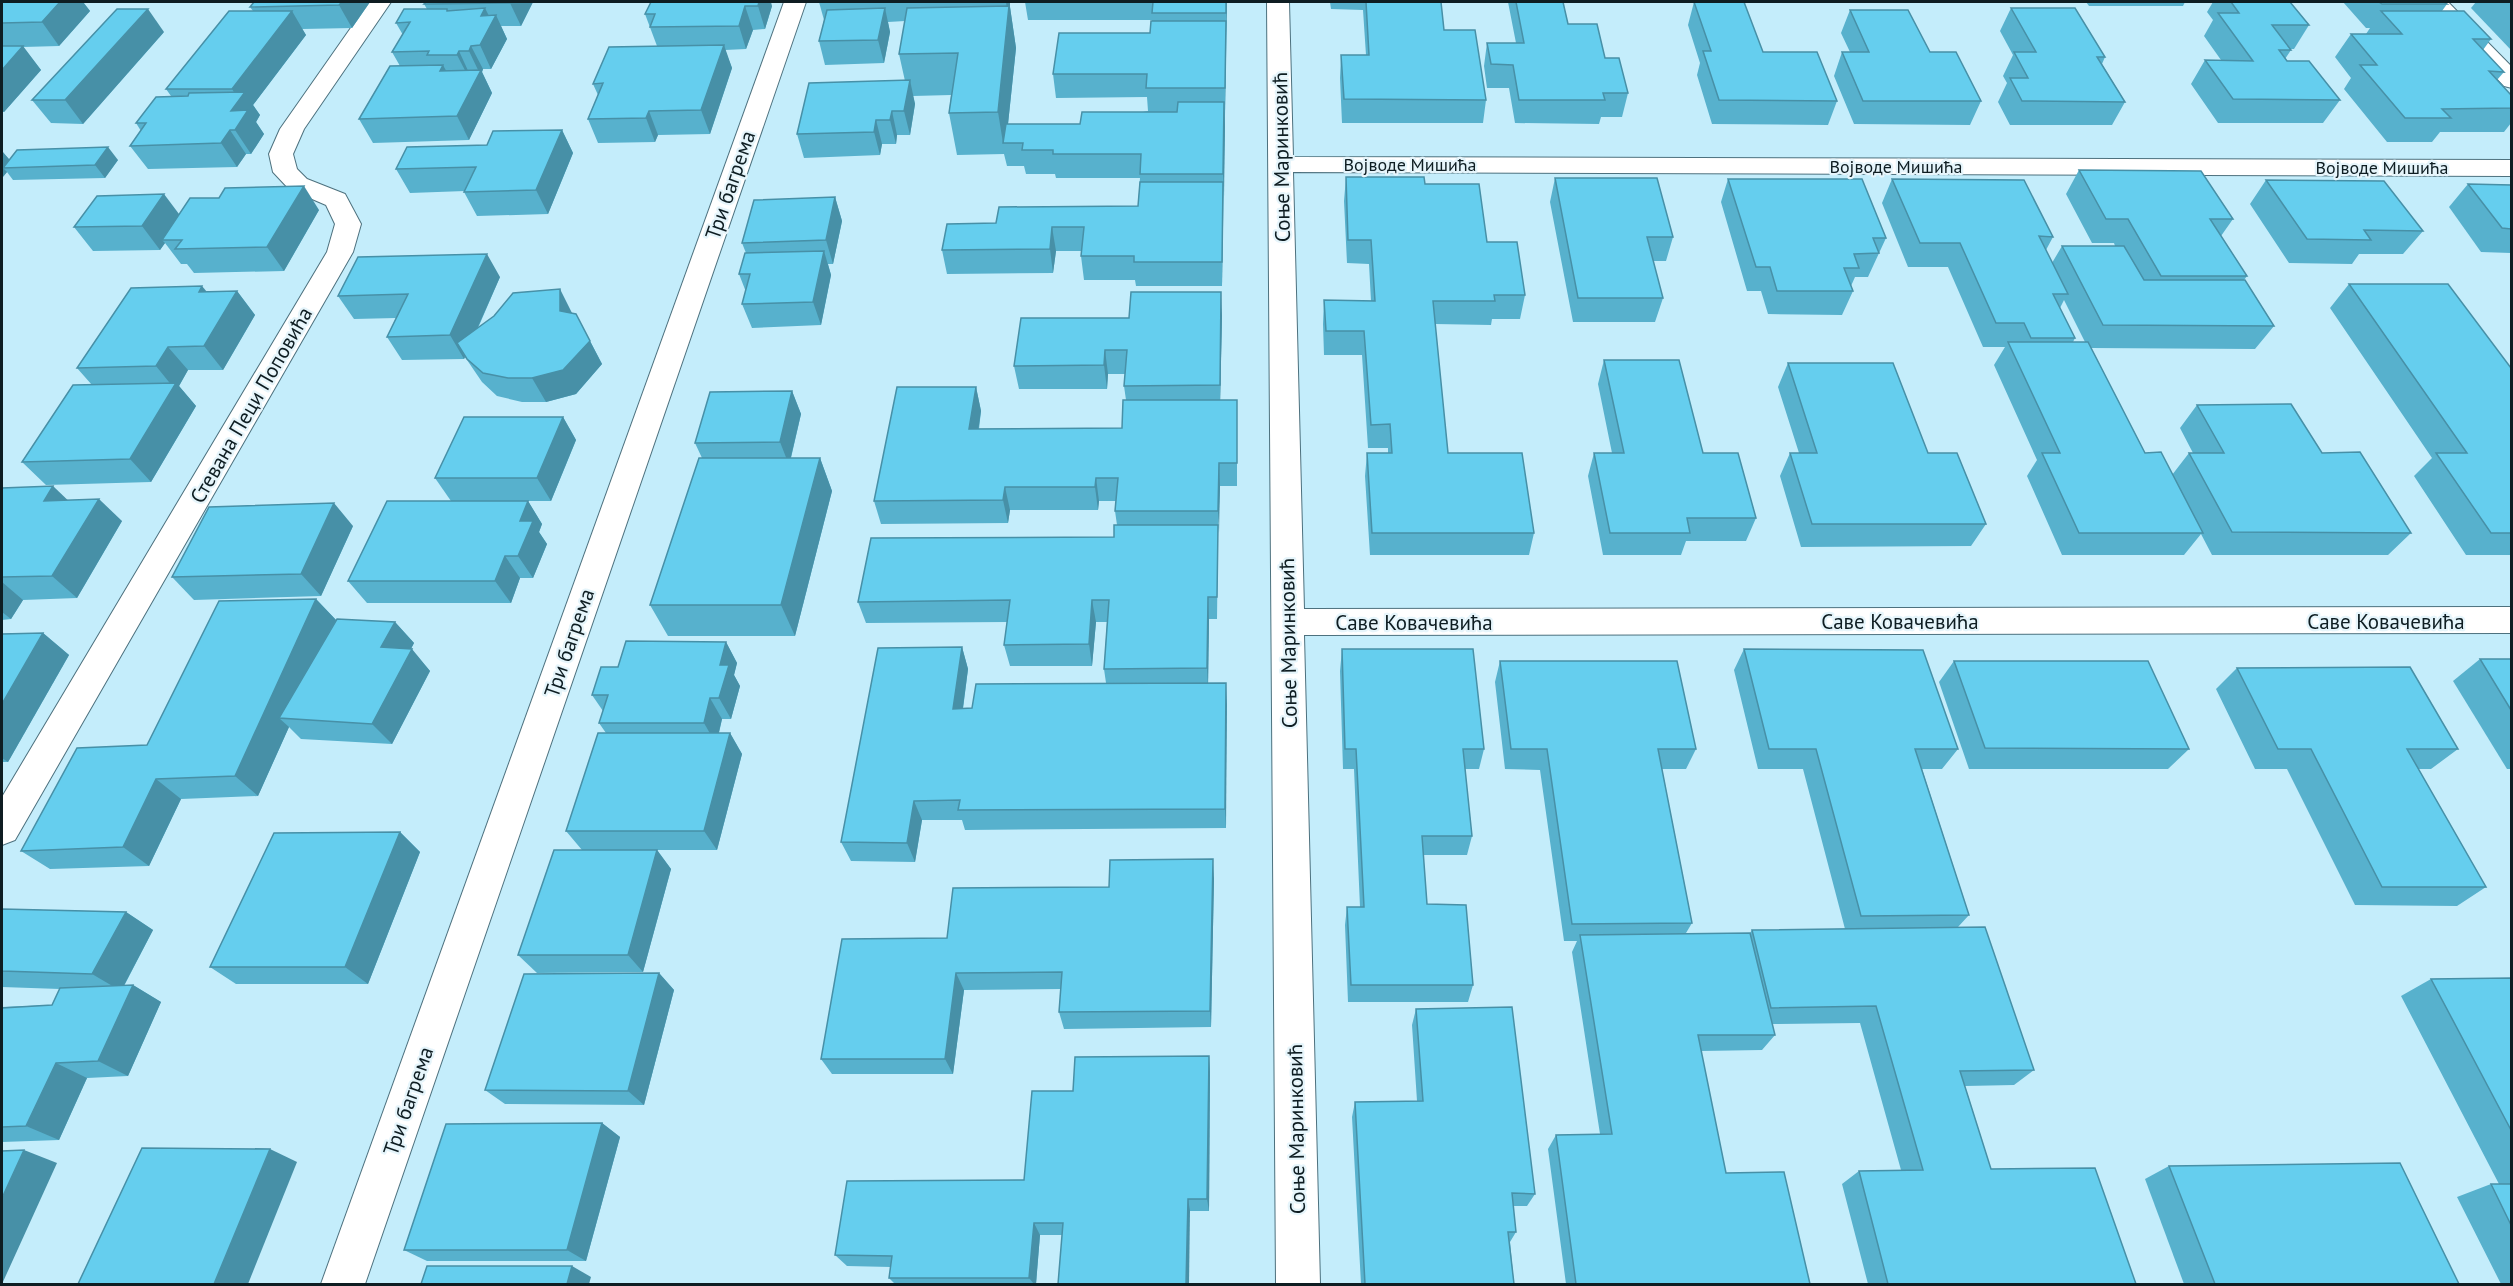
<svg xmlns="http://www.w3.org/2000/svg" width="2513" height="1286" font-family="'PT Sans',sans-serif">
  <rect width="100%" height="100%" fill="#c4edfb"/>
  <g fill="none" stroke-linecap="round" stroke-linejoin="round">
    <defs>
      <g id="minor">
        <path d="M369,2H391L304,129L293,154L297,169L307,179L345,194L361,224L353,252L15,840L2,845V797L327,252L335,224L326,205L289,189L273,172L269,154L280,129Z"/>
        <path d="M784,2H806L365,1284H321Z"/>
        <path d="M1267,2H1289L1293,157L2512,160V176L1293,172L1304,609L2512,607V633L1304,635L1320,1284H1276Z"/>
        <path d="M2425,2H2448L2512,67V88L2504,86Z"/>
      </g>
    </defs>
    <use href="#minor" stroke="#4d717e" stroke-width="2"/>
    <use href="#minor" fill="#fff" fill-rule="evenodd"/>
  </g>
  <g fill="#57b1cd" fill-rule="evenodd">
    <path d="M2,2H83L90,11L59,46L23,47L41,70L4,112H2Z"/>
    <path d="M370,2L352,28L302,29L306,35L253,105L260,115L256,122L264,134L251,154H246L237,167L148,169L130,146L141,131L136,123L171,96L166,89L253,11L250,7Z"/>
    <path d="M426,2H533L521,26H501L507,39L491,69H483L482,72L492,93L469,140L373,143L359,119L400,66L392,52L403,35L396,23L427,9L424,4Z"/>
    <path d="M651,2L772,6L765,29L753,30L746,49L725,50L732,68L710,134L658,135L655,142L598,143L588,119L598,95L593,84L657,46L645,14Z"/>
    <path d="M819,2H1010V7L1016,48L1008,124H1080L1148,111L1147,97L1056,98L1053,74L1150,33L1152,20H1028L1025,2H1227L1222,286H1136L1135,280H1084L1081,256V251H1056L1053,273L947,274L942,250L996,223L1138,206L1140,178H1056L1055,174H1026L1024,166H1007L1004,154L957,155L949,113L951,95L913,96L915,104L910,135H897L896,144H882L880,155L804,158L797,134L905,81L899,54L905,21L888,22L890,32L884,63L825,65L819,41L824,20Z"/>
    <path d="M1330,2H1441L1444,30L1486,100L1483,123H1342L1340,78L1341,55H1366L1363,10L1331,9Z"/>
    <path d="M1508,2H1563L1568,24L1605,58L1628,93L1622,117H1601L1599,124L1515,123L1509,88H1487L1484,66L1487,43H1516Z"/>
    <path d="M1694,2L1763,52L1837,101L1828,125L1712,124L1697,75L1700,63L1688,25Z"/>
    <path d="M2086,2H2185L2183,6H2089Z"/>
    <path d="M2213,2H2290L2309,25L2294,49H2290L2291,50L2285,59L2340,100L2323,123H2218L2191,84L2205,60H2221L2204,36L2213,20L2207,12Z"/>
    <path d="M2343,2H2444L2447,4L2442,11L2491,39L2483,50L2504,72L2497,80L2511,95V123L2504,132H2440L2432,142H2387L2344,89L2351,78L2335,57L2351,34H2366L2370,28H2366Z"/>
    <path d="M2476,2H2511V50L2471,8Z"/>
    <path d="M2011,8L2105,57L2102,64L2125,102L2112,125H2010L1998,102L2007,83L2003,76L2013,55L2000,31Z"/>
    <path d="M1850,10L1930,52L1981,101L1970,125L1854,124L1834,76L1842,52H1850L1841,33Z"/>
    <path d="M164,32L83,124L51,123L32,100Z"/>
    <path d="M562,130L573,153L548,214L477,216L464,192L465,191L410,193L396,169L487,145Z"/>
    <path d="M2,152L10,160H118L105,178L13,180L7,172L2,178Z"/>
    <path d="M2079,170L2233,219L2221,236L2247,276L2244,280L2274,326L2255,349L2091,348L2145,453L2172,475L2189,453H2193L2180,428L2197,405L2322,453L2411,533L2388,555H2212L2201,534L2184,555H2062L2027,476L2037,460L1994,365L2005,347H1983L1948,267H1908L1882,203L1892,179L2053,237L2046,250L2052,263L2062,246H2115L2114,243H2092L2066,194ZM2064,300L2085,342H2073L2075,338L2060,308Z"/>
    <path d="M1346,177L1425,184L1487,242L1525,295L1520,319H1492L1491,325L1435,324L1448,453L1534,533L1529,555H1370L1365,476L1367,453H1388V448H1368L1362,355H1324L1323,324L1324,300L1371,301L1369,264L1347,263L1344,201Z"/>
    <path d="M1555,178L1673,237L1666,261H1653L1663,298L1655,322H1573L1550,202Z"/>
    <path d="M1728,179L1886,238L1868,277H1855L1851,286L1853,291L1842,315L1768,314L1761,291H1747L1721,202Z"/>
    <path d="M2266,180L2423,231L2403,254H2359L2352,264L2289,263L2250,204Z"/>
    <path d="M2468,184L2511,185V253L2481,252L2449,207Z"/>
    <path d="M835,197L842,221L833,264H828L831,275L821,325L752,328L742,304L746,292L739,274L746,253L742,243Z"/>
    <path d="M319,210L284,271L194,273L187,264H181L165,243L160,250L93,251L74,227L179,215Z"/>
    <path d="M500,277L478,328L572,313L590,341L602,364L576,394L546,402H522L497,396L482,382L465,357L464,359L402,360L387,337L396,318L354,319L338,296Z"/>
    <path d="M2349,284L2511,368V555H2466L2414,476L2432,458L2330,308Z"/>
    <path d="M237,291L255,315L223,370H188L179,386L196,406L151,482L46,485L22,462L92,385L77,368L207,292Z"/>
    <path d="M1222,315L1220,400H1237V486H1220L1218,533L1217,619H1209L1208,683H1226V828L965,830L962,820H922L915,862L851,861L841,842L962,647L968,669L963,709L972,708L1106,683L1104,669L1107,622H1096L1092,666H1010L1004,645L1007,622L866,623L858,602L1114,537L1117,525L1115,511L1116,501H1099L1098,510H1010L1008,523L881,524L874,501L976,387L981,411L979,429L1122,428L1126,400L1124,386L1125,374H1108L1107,389H1019L1014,366L1129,318Z"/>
    <path d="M1604,360L1703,453L1756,518L1746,541H1686L1681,555H1603L1588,476L1594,453H1612L1598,384Z"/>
    <path d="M1788,363L1928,453L1986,524L1971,546L1801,547L1780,476L1790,453H1799L1778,387Z"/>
    <path d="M792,391L801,414L791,458H820L832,491L795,636H668L650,605L702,458L695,443Z"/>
    <path d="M563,417L576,440L551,501H451L435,478Z"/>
    <path d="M2,488L122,521L77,598L23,600L11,619L2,620Z"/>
    <path d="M528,501L542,524L539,532L547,544L533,578H520L511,603H367L348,581Z"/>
    <path d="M353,526L321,596L194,600L172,577Z"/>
    <path d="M316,599L336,620L395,622L414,643L411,649L430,671L392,744L301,739L289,727L258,796L181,799L149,866L50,869L21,851L147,745Z"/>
    <path d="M43,633L69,655L8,762H2V634Z"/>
    <path d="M726,642L737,663L734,675L740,686L731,719H722L719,733H730L742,754L717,850H582L566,831L606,733L599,723L603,711L592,695L618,667Z"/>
    <path d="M1342,649L1484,749L1479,769H1465L1472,836L1467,855H1423L1427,904L1473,985L1468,1002H1348L1345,925L1347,907H1360L1354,769H1343L1340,671Z"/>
    <path d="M1744,649L1958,749L1942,769H1922L1969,915L1958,927L2034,1070L2014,1085L1965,1086L1991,1169L2136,1284H1868L1842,1184L1859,1171L1901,1170L1860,1023L1772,1024L1775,1035L1762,1050L1701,1051L1726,1173L1810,1284H1566L1548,1149L1556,1135L1600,1134L1572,952L1577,941H1564L1540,770L1505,769L1495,682L1500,661L1696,749L1686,769H1662L1692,923L1686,933H1750L1752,930L1845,929L1803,769H1758L1734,670Z"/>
    <path d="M2480,659H2511V769H2507L2453,681Z"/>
    <path d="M1954,661L2189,749L2168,769H1969L1939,682Z"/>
    <path d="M2237,668L2458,749L2431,769H2418L2486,887L2457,906L2355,905L2287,769H2255L2216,689Z"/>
    <path d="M400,832L420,852L368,984H236L210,967Z"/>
    <path d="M657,850L671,869L643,972L537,973L518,955Z"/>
    <path d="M1214,878L1211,1027L1064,1029L1059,1012L1061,989L964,990L953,1074H832L821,1059L947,938L1109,887Z"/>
    <path d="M2,909L126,912L153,930L124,986L133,985L161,1002L128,1076L87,1078L59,1140L2,1142V1007L52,1005L60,989L2,987Z"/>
    <path d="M659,973L674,990L644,1105L505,1104L485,1090Z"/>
    <path d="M2511,978V1284H2501L2457,1197L2491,1184H2499L2401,996L2431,979Z"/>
    <path d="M1416,1009L1535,1194L1527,1206H1513L1516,1232L1510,1242L1514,1284H1361L1352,1117L1355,1102L1417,1101L1412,1025Z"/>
    <path d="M1209,1056L1210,1072L1209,1211H1190L1062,1235H1040L1036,1284H895L889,1278L891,1267L847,1266L835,1255L1024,1180L1073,1091Z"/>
    <path d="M602,1123L620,1137L586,1261H427L404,1250Z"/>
    <path d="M2169,1166L2459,1284H2184L2145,1179Z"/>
  </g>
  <g fill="#4790a7">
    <path d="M60,2H83L90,11L59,46L42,22Z"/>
    <path d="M342,2H370L352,28L339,5Z"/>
    <path d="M511,2H533L521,26L510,3Z"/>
    <path d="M759,2H771L772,6L765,29L758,6Z"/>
    <path d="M1006,2H1010V7L1016,48L1006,143H1003L998,112L1008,18Z"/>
    <path d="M1226,2H1227L1226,36Z"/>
    <path d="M745,6L753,30L746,49L739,26Z"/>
    <path d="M485,8L492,22L496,15L507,39L491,69L480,45L481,16Z"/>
    <path d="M885,8L890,32L884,63L878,40Z"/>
    <path d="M148,9L164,32L83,124L65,100Z"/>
    <path d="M292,11L306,35L253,105L260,115L256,122L264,134L251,154L235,130L231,111L239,100L232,89Z"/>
    <path d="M1226,21V45L1225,111V88Z"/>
    <path d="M724,45L732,68L710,134L701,110Z"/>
    <path d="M23,46L41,70L4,112L2,110V70Z"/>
    <path d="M471,46L483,69L482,72L492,93L469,140L457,116L479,72L469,51Z"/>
    <path d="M459,51L470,75L469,78L457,55Z"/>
    <path d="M443,65L456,89L440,71Z"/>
    <path d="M910,80L915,104L910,135L904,111Z"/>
    <path d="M1224,102L1225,126L1224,198L1223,174Z"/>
    <path d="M649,111L658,135L655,142L646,118Z"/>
    <path d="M892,111L897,135L896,144L890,120Z"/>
    <path d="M876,120L882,144L880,155L874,132Z"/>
    <path d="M230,130L246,154L237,167L221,143Z"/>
    <path d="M562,130L573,153L548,214L536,190Z"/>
    <path d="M108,147L118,160L105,178L95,165Z"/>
    <path d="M3,152L13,164L3,168L7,172L2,178V154Z"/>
    <path d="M1223,182V205L1222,286V262Z"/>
    <path d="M304,186L319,210L284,271L267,247Z"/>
    <path d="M164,194L182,218L162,240L165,243L160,250L142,226Z"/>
    <path d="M835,197L842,221L833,264L826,240Z"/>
    <path d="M1052,227L1056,251L1053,273L1050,249Z"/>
    <path d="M824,251L831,275L821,325L813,302Z"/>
    <path d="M487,254L500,277L465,356L457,343L465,357L464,359L450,335Z"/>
    <path d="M202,286L221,309L199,292Z"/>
    <path d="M560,289L572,313L573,335L560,311Z"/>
    <path d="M237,291L255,315L223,370L204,346Z"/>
    <path d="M1221,292L1222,315L1220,409V385Z"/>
    <path d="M590,341L602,364L576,394L546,402L532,378Z"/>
    <path d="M168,347L188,370L179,386L196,406L151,482L130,459L173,387L156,366Z"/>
    <path d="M1105,350L1108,374L1107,389L1104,365Z"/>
    <path d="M976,387L981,411L975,452L969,429Z"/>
    <path d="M792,391L801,414L789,465L780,442Z"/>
    <path d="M563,417L576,440L551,501L537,478Z"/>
    <path d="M820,458L832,491L795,636L781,605Z"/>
    <path d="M1219,463L1220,486L1219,533L1218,511Z"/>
    <path d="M1096,478L1099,501L1098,510L1095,487Z"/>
    <path d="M53,486L77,509L44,501Z"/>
    <path d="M1005,487L1010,510L1008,523L1003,500Z"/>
    <path d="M99,499L122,521L77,598L52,576Z"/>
    <path d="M528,501L542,524L539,532L547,544L533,578L518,556L520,521Z"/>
    <path d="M334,503L353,526L321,596L301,574Z"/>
    <path d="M505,556L520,578L511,603L495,581Z"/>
    <path d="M2,582L23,600L11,619L2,612Z"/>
    <path d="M1208,597L1209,619L1208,689L1207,668Z"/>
    <path d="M316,599L336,620L279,718L289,727L258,796L235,776Z"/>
    <path d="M1092,600L1096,622L1092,666L1089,644Z"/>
    <path d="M395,622L414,643L400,669L381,647Z"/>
    <path d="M43,633L69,655L8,762L2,758V704Z"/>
    <path d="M726,642L737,663L734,675L740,686L731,719L719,698L720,665Z"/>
    <path d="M962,647L968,669L960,730L953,709Z"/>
    <path d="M412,649L430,671L392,744L372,724Z"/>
    <path d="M1226,683L1227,704L1226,828L1225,809Z"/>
    <path d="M710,698L722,719L716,744L704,723Z"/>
    <path d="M730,733L742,754L717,850L704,831Z"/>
    <path d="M156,779L181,799L149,866L123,847Z"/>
    <path d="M914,801L922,820L915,862L907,843Z"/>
    <path d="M400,832L420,852L368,984L345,967Z"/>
    <path d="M657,850L671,869L643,972L628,955Z"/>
    <path d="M1213,859L1214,878L1211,1027L1210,1011Z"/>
    <path d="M126,912L153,930L121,991L92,974Z"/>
    <path d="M659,973L674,990L644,1105L628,1091Z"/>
    <path d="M956,973L964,990L953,1074L945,1059Z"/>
    <path d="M133,985L161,1002L128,1076L98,1061Z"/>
    <path d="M1209,1056L1210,1072L1209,1211L1207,1199Z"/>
    <path d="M56,1063L87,1078L59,1140L26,1126Z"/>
    <path d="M602,1123L620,1137L586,1261L567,1250Z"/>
    <path d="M270,1149L297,1162L248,1284H214Z"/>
    <path d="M24,1150L57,1163L2,1284V1198Z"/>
    <path d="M1188,1199L1190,1211L1189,1284H1186Z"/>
    <path d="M1034,1223L1040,1235L1036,1284H1034L1029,1278Z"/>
    <path d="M572,1266L591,1277L589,1284H567Z"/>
  </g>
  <g fill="#65ceee" stroke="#4790a7" stroke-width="1.5">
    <path d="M2,2H60L42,22L2,23Z"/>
    <path d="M254,2H342L339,5L250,7Z"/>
    <path d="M426,2H511L510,3L424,4Z"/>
    <path d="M651,2H759L758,6H745L739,26L650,27L655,14H645Z"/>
    <path d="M1153,2H1226V13H1152Z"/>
    <path d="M1366,2H1441L1444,30H1475L1486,100L1344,99L1341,55H1369Z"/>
    <path d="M1516,2H1563L1568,24H1597L1605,58H1619L1628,93H1603L1605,100H1519L1513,65L1491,64L1487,43H1524Z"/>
    <path d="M1694,2H1744L1763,52H1817L1837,101L1719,100L1703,51H1711Z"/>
    <path d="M2231,2H2290L2309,25H2272L2291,50H2279L2287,61H2309L2340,100L2233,99L2205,60L2253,61L2218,13H2239Z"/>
    <path d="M2379,2H2444L2447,4H2382Z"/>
    <path d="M1009,6L998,112L949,113L958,53L899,54L907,8Z"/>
    <path d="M485,8L481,16L496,15L480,45L471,46L469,51H459L457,55H427L429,51L392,52L410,22L396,23L404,9H447V11Z"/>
    <path d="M885,8L878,40L819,41L827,10Z"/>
    <path d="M2011,8H2075L2105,57H2097L2125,102L2022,101L2010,78H2028L2014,52H2036Z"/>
    <path d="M117,9H148L65,100H32Z"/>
    <path d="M1850,10H1908L1930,52H1956L1981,101H1863L1842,52H1869Z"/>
    <path d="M229,11H292L232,89H166Z"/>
    <path d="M2381,11H2464L2491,39H2473L2504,72L2489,71L2511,95V108L2442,109L2451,118H2405L2360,65H2377L2351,34H2402Z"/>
    <path d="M1151,21H1226L1225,88H1146L1147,74H1053L1059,33H1150Z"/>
    <path d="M724,45L701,110L649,111L646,118L588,119L603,83L593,84L609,47Z"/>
    <path d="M2,46H23L2,70Z"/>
    <path d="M443,65L440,71L481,70L457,116L359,119L390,66Z"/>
    <path d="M910,80L904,111H892L890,120H876L874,132L797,134L809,83Z"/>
    <path d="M245,92L231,111L248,110L235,130H230L221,143L130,146L146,123H136L156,97L188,96L189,93Z"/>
    <path d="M1178,102H1224L1223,174H1140L1141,154H1053V150H1022L1023,143H1003L1006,124H1080L1082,112H1177Z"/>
    <path d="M562,130L536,190L464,192L476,167L396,169L407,147L487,145L493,131Z"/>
    <path d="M108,147L95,165L3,168L17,150Z"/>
    <path d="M2079,170L2201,171L2233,219H2210L2247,276H2161L2128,219H2106Z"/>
    <path d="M1346,177H1424L1425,184H1479L1487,242H1517L1525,295H1494L1495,301H1433L1448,453H1522L1534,533H1372L1367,453H1392L1390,424L1371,425L1364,331H1326L1324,300L1375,301L1371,240H1348Z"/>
    <path d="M1555,178H1657L1673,237H1647L1663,298H1578Z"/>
    <path d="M1728,179H1862L1886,238H1873L1879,253L1854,254L1859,268H1844L1853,291H1777L1770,267H1756Z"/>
    <path d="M1892,179L2024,180L2053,237L2039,236L2068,294H2053L2075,338H2031L2024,323H1996L1960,243H1920Z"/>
    <path d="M2266,180L2384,181L2423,231L2364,230L2371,240L2307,239Z"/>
    <path d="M1140,182H1223L1222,262H1134V256H1081L1084,227H1052L1050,249L942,250L947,224L996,223L999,207L1138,206Z"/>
    <path d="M2468,184L2511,185V229L2502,228Z"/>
    <path d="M304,186L267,247L175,249L182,240H162L190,198H219L225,188Z"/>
    <path d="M164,194L142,226L74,227L97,196Z"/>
    <path d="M835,197L826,240L742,243L754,200Z"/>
    <path d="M2062,246H2124L2144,280H2245L2274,326L2103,325Z"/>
    <path d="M824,251L813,302L742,304L750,274H739L745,253Z"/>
    <path d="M487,254L450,335L387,337L408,294L338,296L358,257Z"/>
    <path d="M2349,284H2448L2511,368V533H2491L2436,453H2467Z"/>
    <path d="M202,286L199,292L237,291L204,346L168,347L156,366L77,368L131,288Z"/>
    <path d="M560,289V311L576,314L590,341L563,370L532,378H508L483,373L467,359L457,343L494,316L513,293Z"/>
    <path d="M1131,292H1221L1220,385L1124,386L1127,350H1105L1104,365L1014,366L1021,318H1129Z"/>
    <path d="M2008,342H2088L2145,453L2161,452L2203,533H2079L2042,453H2060Z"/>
    <path d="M1604,360H1679L1703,453H1738L1756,518H1687L1690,533H1610L1594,453H1624Z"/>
    <path d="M1788,363H1893L1928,453H1957L1986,524H1812L1790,453H1817Z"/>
    <path d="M176,383L130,459L22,462L73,385Z"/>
    <path d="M897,387H976L969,429L1122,428L1123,400H1237V463H1219L1218,511H1115L1118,478H1096L1095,487H1005L1003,500L874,501Z"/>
    <path d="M792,391L780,442L695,443L710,392Z"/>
    <path d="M2291,404L2322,453L2360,452L2411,533L2232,532L2189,453H2224L2197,405Z"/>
    <path d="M464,417H563L537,478H435Z"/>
    <path d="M699,458H820L781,605H650Z"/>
    <path d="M53,486L44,501L99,499L52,576L2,577V488Z"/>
    <path d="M387,501H528L520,521H533L518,556H505L495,581H348Z"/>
    <path d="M334,503L301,574L172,577L209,507Z"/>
    <path d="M1114,525H1218L1217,597H1208L1207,668L1104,669L1109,600H1092L1089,644L1004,645L1010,600L858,602L871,538L1114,537Z"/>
    <path d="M316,599L235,776L156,779L123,847L21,851L77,748L147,745L219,601Z"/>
    <path d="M337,619L395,622L381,647L412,649L372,724L279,718Z"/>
    <path d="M43,633L2,704V634Z"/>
    <path d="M626,641L726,642L720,665H729L719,698H710L704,723H599L608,695H592L601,667H618Z"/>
    <path d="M962,647L953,709L972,708L976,684L1226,683L1225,809L958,810L960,800L914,801L907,843L841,842L878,648Z"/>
    <path d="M1342,649H1473L1484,749H1463L1472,836H1422L1427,904L1466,905L1473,985H1351L1347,907H1364L1356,749H1345Z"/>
    <path d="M1744,649L1923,650L1958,749H1915L1969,915L1861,916L1816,749H1769Z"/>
    <path d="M2480,659H2511V710Z"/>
    <path d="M1500,661H1677L1696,749H1658L1692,923L1572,924L1547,749H1511Z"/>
    <path d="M1954,661H2148L2189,749L1985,748Z"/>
    <path d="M2410,667L2458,749H2407L2486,887H2382L2311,749H2278L2237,668Z"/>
    <path d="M598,733H730L704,831H566Z"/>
    <path d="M400,832L345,967H210L274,833Z"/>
    <path d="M554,850H657L628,955H518Z"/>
    <path d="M1213,859L1210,1011L1059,1012L1062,972L956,973L945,1059H821L842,939L947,938L953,888L1109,887L1110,860Z"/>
    <path d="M2,909L126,912L92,974L2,971Z"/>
    <path d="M1985,927L2034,1070L1960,1071L1991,1169L2095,1168L2136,1284H1888L1859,1171L1923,1170L1876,1006L1771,1008L1752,930Z"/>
    <path d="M1750,933L1775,1035H1698L1726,1173L1784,1172L1810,1284H1576L1556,1135L1612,1134L1580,935Z"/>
    <path d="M659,973L628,1091L485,1090L524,974Z"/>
    <path d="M2511,978V1130L2431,979Z"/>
    <path d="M133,985L98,1061L56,1063L26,1126L2,1127V1008L52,1005L60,988Z"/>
    <path d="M1512,1007L1535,1194L1512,1193L1516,1232H1508L1514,1284H1365L1355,1102L1423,1101L1416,1009Z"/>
    <path d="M1209,1056L1207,1199H1188L1186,1284H1058L1063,1223H1034L1029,1278H889L892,1256L835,1255L847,1181L1024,1180L1032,1091H1073L1075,1057Z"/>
    <path d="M602,1123L567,1250H404L446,1124Z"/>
    <path d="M142,1148L270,1149L214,1284H78Z"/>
    <path d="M24,1150L2,1198V1151Z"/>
    <path d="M2400,1163L2459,1284H2215L2169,1166Z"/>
    <path d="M2491,1184H2511V1225Z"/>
    <path d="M427,1266H572L567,1284H421Z"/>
  </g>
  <g text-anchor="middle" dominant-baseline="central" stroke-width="4.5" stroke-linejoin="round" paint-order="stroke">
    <g font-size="18" fill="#0e1d22" stroke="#e6f5fb">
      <text x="1410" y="164">Војводе Мишића</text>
      <text x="1896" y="166">Војводе Мишића</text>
      <text x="2382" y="167">Војводе Мишића</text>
    </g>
    <g font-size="21" fill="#0e1d22" stroke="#e6f5fb">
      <text transform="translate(1281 157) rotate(-91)">Соње Маринковић</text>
      <text transform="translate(730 185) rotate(-71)">Три багрема</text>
      <text transform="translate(251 405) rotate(-60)">Стевана Пеци Поповића</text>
      <text x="1900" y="621">Саве Ковачевића</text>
      <text x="2386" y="621">Саве Ковачевића</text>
      <text x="1414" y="622">Саве Ковачевића</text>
      <text transform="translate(569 643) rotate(-71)">Три багрема</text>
      <text transform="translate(1288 643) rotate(-91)">Соње Маринковић</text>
      <text transform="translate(408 1101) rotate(-71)">Три багрема</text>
      <text transform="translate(1296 1129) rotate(-91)">Соње Маринковић</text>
    </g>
  </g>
  <rect width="2513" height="1286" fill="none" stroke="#0e1d22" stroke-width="6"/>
</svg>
